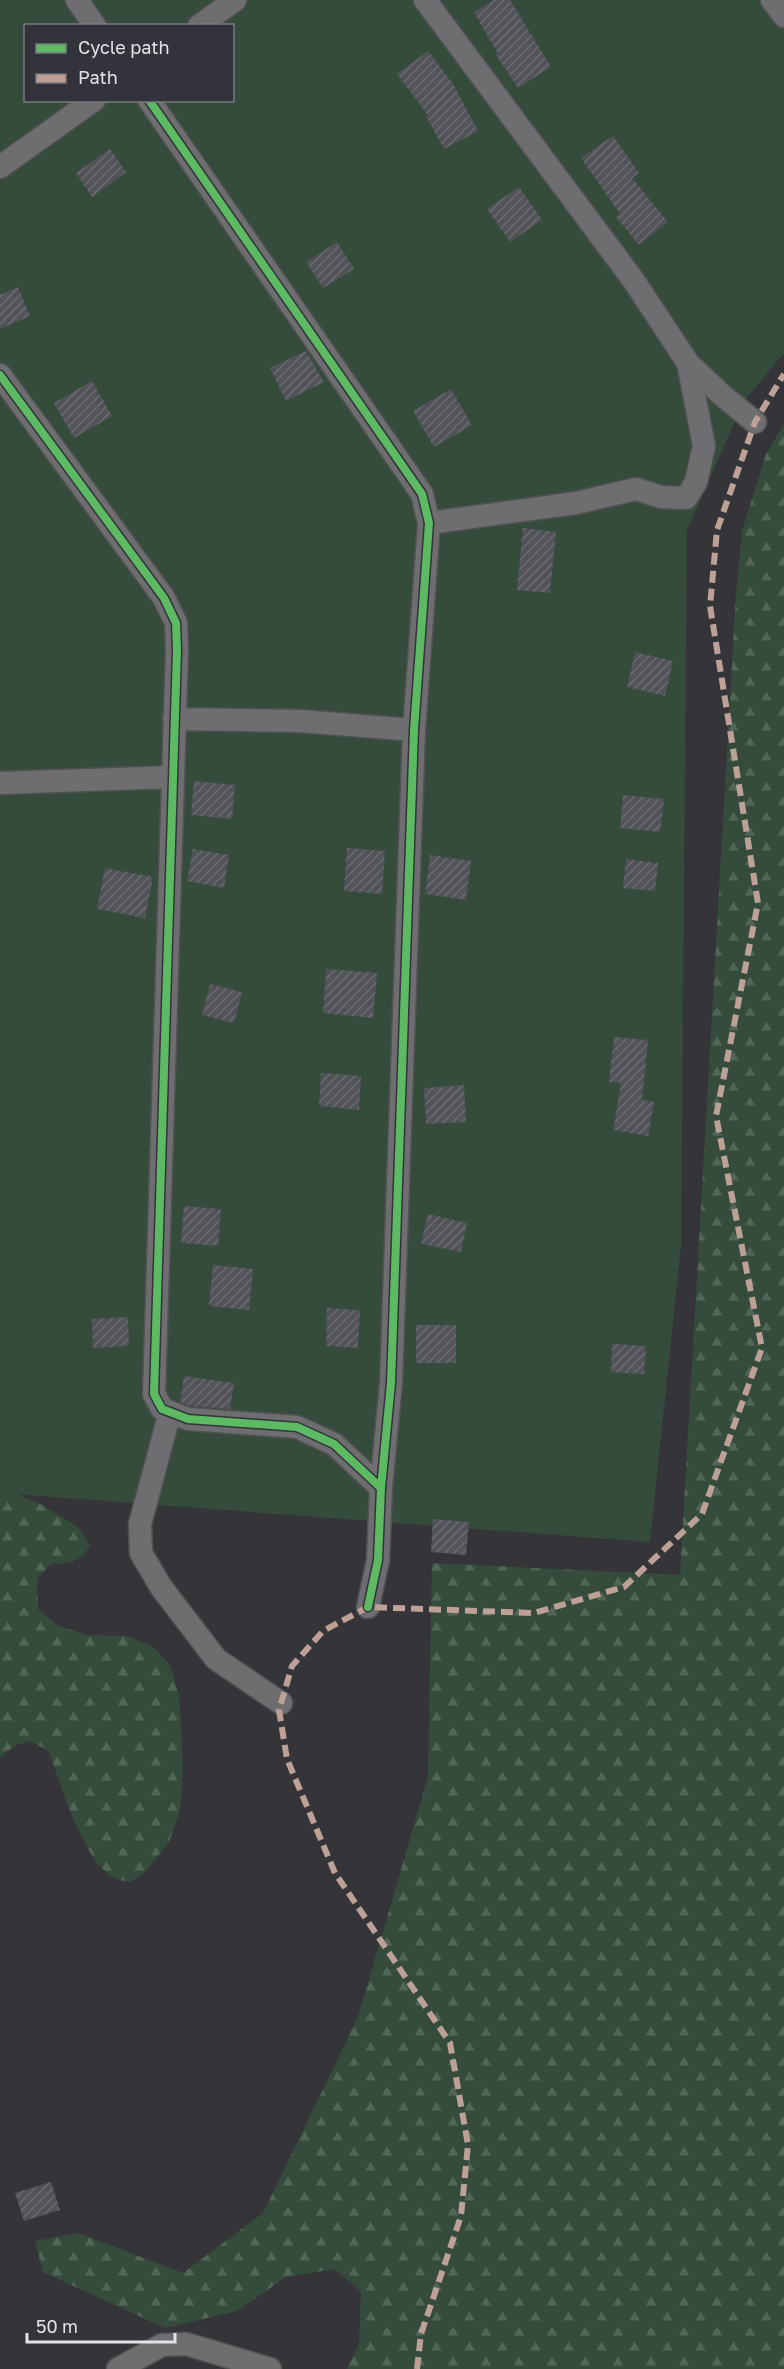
<svg xmlns="http://www.w3.org/2000/svg" width="784" height="2369" font-family="'Golos Text',sans-serif">
  <defs>
    <pattern id="forest-firs" width="22" height="20" patternUnits="userSpaceOnUse" patternTransform="scale(1.5)"><rect width="22" height="20" fill="#354c3c"/><path d="M5 1l3.5 6h-7zM16 11l3.5 6h-7z" fill="#526658"/></pattern>
    <pattern id="building-hatch" width="6" height="6" patternUnits="userSpaceOnUse" patternTransform="scale(1.5)"><rect width="6" height="6" fill="#525259"/><path d="M-1 1l2-2M0 6l6-6M5 7l2-2" fill="none" stroke="#6b6b71"/></pattern>
  </defs>
  <rect width="100%" height="100%" fill="#353539"/>
  <g fill="url(#forest-firs)">
    <path d="M784,424V2369H347L359,2344L361,2292L335,2269L286,2277L237,2311L165,2328L43,2272L35,2241L78,2233L183,2273L263,2213L358,2017L428,1777L432,1563L680,1575L736,594L742,531L766,454Z"/>
    <path d="M0,1487L42,1505L78,1527L90,1545C81,1563 69,1563 51,1564L37,1579L38,1609L57,1625L86,1635L127,1636L152,1646L170,1665L179,1695L183,1767L180,1811L169,1842L145,1872L130,1882C125,1881 120,1880 116,1879C84,1865 60,1783 49,1751L30,1741L16,1745L0,1757Z"/>
  </g>
  <path fill="#354c3c" fill-rule="evenodd" d="M0,0H784V353L744,401L687,530L681,1246L650,1542L0,1493ZM26,26H232V100H26Z"/>
  <g fill="url(#building-hatch)">
    <path d="M494,0H510L551,67L518,88L496,55L498,54L474,12Z"/>
    <path d="M428,51L453,84L478,131L444,149L426,116L428,115L397,74Z"/>
    <path d="M613,136L639,173L632,178L668,222L639,245L616,217L620,214L581,158Z"/>
    <path d="M110,149L126,172L92,197L76,173Z"/>
    <path d="M519,187L542,220L510,242L487,209Z"/>
    <path d="M337,242L354,269L323,288L306,262Z"/>
    <path d="M18,287L30,316L0,329V295Z"/>
    <path d="M306,351L324,382L286,401L270,368Z"/>
    <path d="M92,381L112,416L74,438L54,403Z"/>
    <path d="M451,389L472,425L434,447L413,411Z"/>
    <path d="M523,528L556,532L550,593L517,590Z"/>
    <path d="M635,652L673,661L665,696L627,687Z"/>
    <path d="M194,781L235,785L232,819L191,815Z"/>
    <path d="M623,795L664,799L660,832L620,828Z"/>
    <path d="M347,848L385,851L382,894L344,891Z"/>
    <path d="M193,849L229,855L224,888L187,881Z"/>
    <path d="M430,855L471,861L466,900L425,894Z"/>
    <path d="M626,859L658,863L655,891L623,888Z"/>
    <path d="M105,868L153,877L145,918L97,909Z"/>
    <path d="M326,969L377,973L373,1018L323,1013Z"/>
    <path d="M210,984L242,992L234,1023L202,1015Z"/>
    <path d="M614,1037L648,1040L642,1100L654,1102L648,1136L613,1130L621,1083L609,1082Z"/>
    <path d="M321,1073L361,1076L359,1110L319,1106Z"/>
    <path d="M464,1085L466,1122L426,1124L424,1088Z"/>
    <path d="M184,1206L221,1209L218,1246L181,1243Z"/>
    <path d="M428,1214L467,1223L461,1252L421,1244Z"/>
    <path d="M213,1265L253,1269L249,1310L209,1306Z"/>
    <path d="M327,1308L360,1310L358,1348L326,1346Z"/>
    <path d="M128,1317L129,1346L93,1348L92,1319Z"/>
    <rect x="416" y="1325" width="40" height="38"/>
    <path d="M612,1344L646,1346L644,1374L611,1372Z"/>
    <path d="M184,1376L234,1383L230,1409L191,1406L180,1402Z"/>
    <path d="M433,1519L469,1522L466,1555L431,1552Z"/>
    <path d="M51,2182L60,2210L24,2221L15,2193Z"/>
  </g>
  <g fill="none" stroke-linecap="round" stroke-linejoin="round">
    <defs>
      <g id="street">
        <path d="M77,0L95,26"/>
        <path d="M425,0L634,281L688,363L723,396L755,422"/>
        <path d="M772,0L784,16"/>
        <path d="M199,26L235,0"/>
        <path d="M149,100L422,494L429,523L414,730L391,1383L381,1488L378,1560L368,1607"/>
        <path d="M0,167L94,100"/>
        <path d="M0,375L164,598L176,623L177,650L154,1394L162,1409L188,1419L297,1427L334,1444L381,1488"/>
        <path d="M429,523L576,503L636,489L661,497L686,498L696,482L704,446L688,363"/>
        <path d="M174,719L300,721L414,730"/>
        <path d="M0,783L173,777"/>
        <path d="M170,1412L140,1524L141,1553L161,1587L216,1659L281,1703"/>
        <path d="M118,2369L162,2345L186,2344L270,2369"/>
      </g>
    </defs>
    <use href="#street" stroke="#515154" stroke-width="25"/>
    <use href="#street" stroke="#6e6e71" stroke-width="22"/>
    <path stroke="#bda197" stroke-width="6" stroke-dasharray="12 6" stroke-linecap="butt" d="M417,2369L421,2334L461,2216L468,2145L450,2043L335,1873L287,1759L279,1710L292,1666L323,1631L368,1607L534,1613L624,1587L702,1514L762,1348L716,1116L758,903L710,606L717,530L755,422L784,374"/>
    <defs>
      <g id="cycleway">
        <path d="M149,100L422,494L429,523L414,730L391,1383L381,1488L378,1560L368,1607"/>
        <path d="M0,375L164,598L176,623L177,650L154,1394L162,1409L188,1419L297,1427L334,1444L381,1488"/>
      </g>
    </defs>
    <use href="#cycleway" stroke="#33333b" stroke-width="11"/>
    <use href="#cycleway" stroke="#5cba63" stroke-width="8"/>
  </g>
  <rect x="24" y="24" width="210" height="78" fill="#33333b" stroke="#797980" stroke-width="1.5"/>
  <rect x="36" y="44" width="30" height="9" fill="#5cba63" stroke="#797980" stroke-width="1.5"/>
  <text x="78" y="54" font-size="18" fill="#e2e2e7">Cycle path</text>
  <rect x="36" y="74" width="30" height="9" fill="#bda197" stroke="#797980" stroke-width="1.5"/>
  <text x="78" y="84" font-size="18" fill="#e2e2e7">Path</text>
  <path d="M27 2333v9h148v-9" fill="none" stroke="#e2e2e7" stroke-width="3"/>
  <text x="36" y="2333" font-size="18" fill="#e2e2e7" stroke="#33333b" stroke-width="4.5" paint-order="stroke">50 m</text>
</svg>
